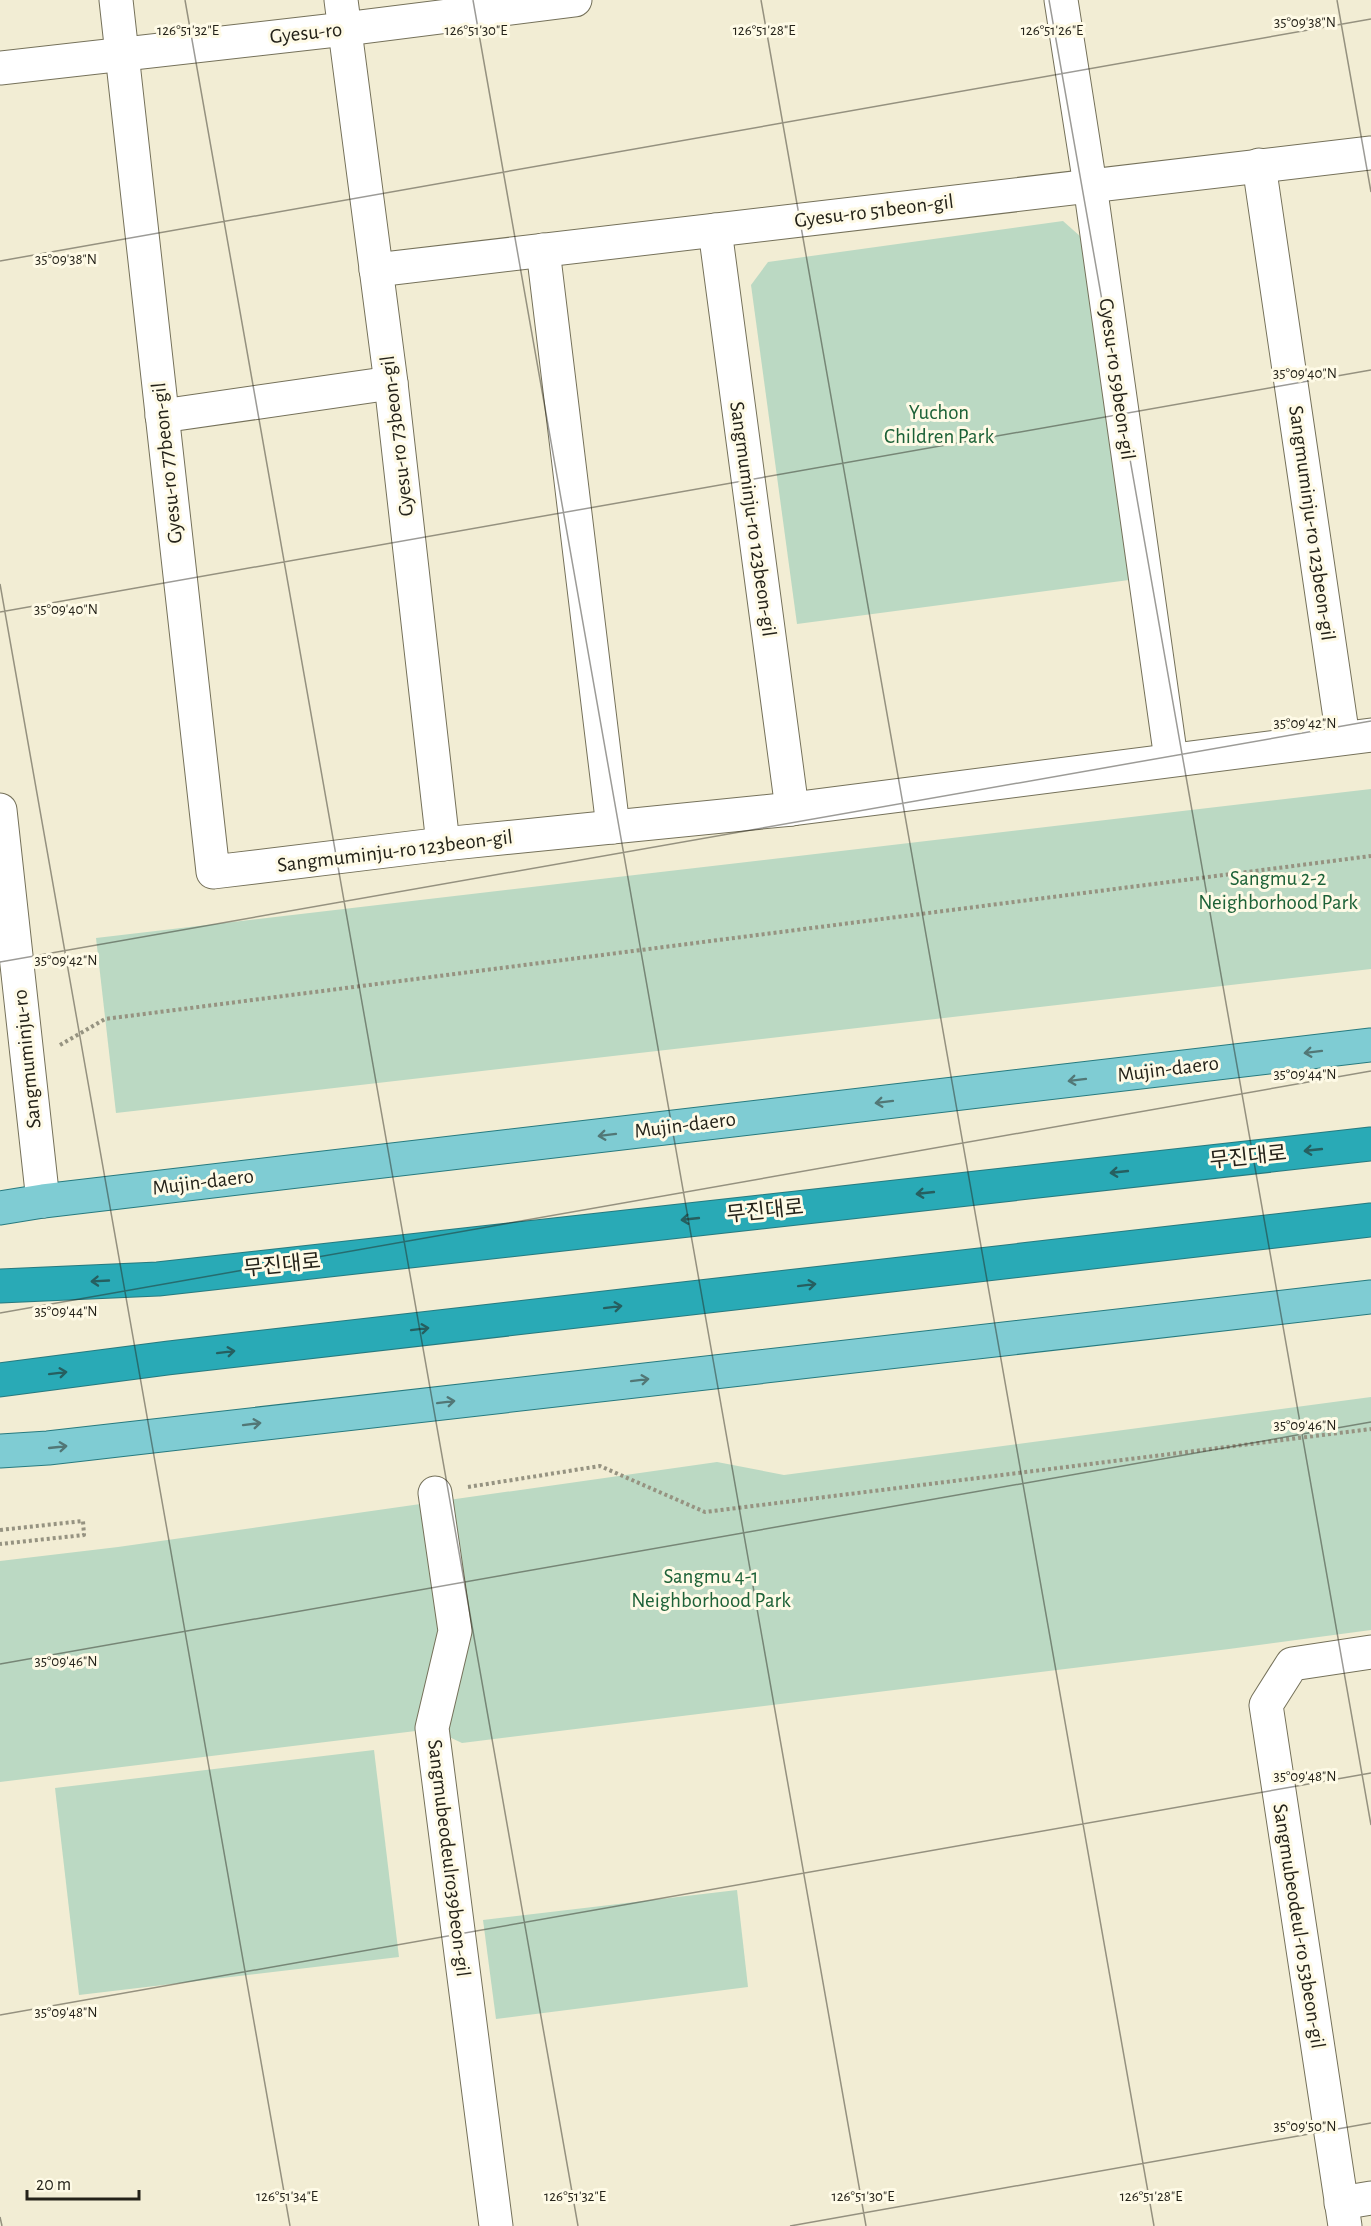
<svg xmlns="http://www.w3.org/2000/svg" width="1371" height="2226" font-family="'Alegreya Sans','Noto Sans KR',sans-serif">
  <rect width="100%" height="100%" fill="#f2edd4"/>
  <g fill="#bbd9c3">
    <path d="M1063,221L1081,237L1129,580L797,624L751,285L768,262Z"/>
    <path d="M1371,789V969L116,1113L96,938Z"/>
    <path d="M1371,1397V1630L1229,1649L462,1743L432,1729L0,1782V1561L118,1547L717,1462L784,1475Z"/>
    <path d="M374,1750L399,1957L79,1995L55,1788Z"/>
    <path d="M737,1890L748,1987L496,2019L483,1920Z"/>
  </g>
  <g fill="none" stroke-linecap="round" stroke-linejoin="round">
    <defs>
      <g id="minor">
        <path d="M116,0L213,872L443,844L792,809L1371,735"/>
        <path d="M341,0L391,383L443,844"/>
        <path d="M1061,0L1090,185L1171,759"/>
        <path d="M0,68L345,29L575,0"/>
        <path d="M1259,165L1343,738"/>
        <path d="M715,230L792,809"/>
        <path d="M543,250L613,827"/>
        <path d="M376,270L1371,153"/>
        <path d="M162,416L391,383"/>
        <path d="M0,810L43,1201"/>
        <path d="M435,1493L455,1631L432,1728L496,2226"/>
        <path d="M1341,2203L1371,2198"/>
        <path d="M1345,2226L1266,1705L1292,1664L1371,1652"/>
      </g>
      <g id="major">
        <path d="M0,1208L43,1201L1371,1045"/>
        <path d="M0,1451L48,1448L1371,1297"/>
      </g>
      <g id="highway">
        <path d="M0,1286L158,1279L1371,1144"/>
        <path d="M0,1380L168,1358L1371,1220"/>
      </g>
    </defs>
    <use href="#minor" stroke="#75715a" stroke-width="35"/>
    <use href="#major" stroke="#277a7f" stroke-width="35"/>
    <use href="#highway" stroke="#277a7f" stroke-width="35"/>
    <g stroke="#969381" stroke-width="4" stroke-dasharray="3 3" stroke-linecap="butt">
      <path d="M60,1045L105,1019L1371,856"/>
      <path d="M468,1487L600,1466L705,1512L1371,1429"/>
      <path d="M0,1530L83,1521L84,1535L0,1544"/>
    </g>
    <use href="#minor" stroke="#fff" stroke-width="33"/>
    <use href="#major" stroke="#7fccd3" stroke-width="33"/>
    <use href="#highway" stroke="#29aab6" stroke-width="33"/>
  </g>
  <defs><path id="oneway-shaft" d="M-6 0H5M1.5-3L5.5 0L1.5 3" fill="none" stroke-width="1.6" stroke-linecap="round" stroke-linejoin="round" transform="scale(1.5)"/></defs>
  <g stroke="#527776">
    <use href="#oneway-shaft" transform="translate(1313 1052) rotate(173)"/>
    <use href="#oneway-shaft" transform="translate(1077 1080) rotate(173)"/>
    <use href="#oneway-shaft" transform="translate(884 1102) rotate(173)"/>
    <use href="#oneway-shaft" transform="translate(607 1135) rotate(173)"/>
    <use href="#oneway-shaft" transform="translate(640 1380) rotate(-7)"/>
    <use href="#oneway-shaft" transform="translate(446 1402) rotate(-7)"/>
    <use href="#oneway-shaft" transform="translate(252 1424) rotate(-7)"/>
    <use href="#oneway-shaft" transform="translate(58 1447) rotate(-6)"/>
  </g>
  <g stroke="#265f60">
    <use href="#oneway-shaft" transform="translate(1313 1150) rotate(174)"/>
    <use href="#oneway-shaft" transform="translate(1119 1172) rotate(174)"/>
    <use href="#oneway-shaft" transform="translate(925 1193) rotate(174)"/>
    <use href="#oneway-shaft" transform="translate(690 1219) rotate(174)"/>
    <use href="#oneway-shaft" transform="translate(100 1281) rotate(177)"/>
    <use href="#oneway-shaft" transform="translate(807 1285) rotate(-7)"/>
    <use href="#oneway-shaft" transform="translate(613 1307) rotate(-7)"/>
    <use href="#oneway-shaft" transform="translate(420 1329) rotate(-7)"/>
    <use href="#oneway-shaft" transform="translate(226 1352) rotate(-7)"/>
    <use href="#oneway-shaft" transform="translate(58 1373) rotate(-7)"/>
  </g>
  <path fill="none" stroke="#242219" stroke-width="1.5" stroke-opacity="0.45" d="M185,0L578,2226M473,0L866,2226M761,0L1154,2226M1049,0L1371,1825M1337,0L1371,192M0,261L1371,19M0,584L290,2226M0,612L1371,370M0,962L1371,721M0,1313L1371,1071M0,1664L1371,1422M0,2015L1371,1773M0,2217L2,2226M790,2226L1371,2123"/>
  <g text-anchor="middle" dominant-baseline="central" stroke-width="6" stroke-linejoin="round" paint-order="stroke">
    <g font-size="21" fill="#242219" stroke="#fefae6">
      <text transform="translate(306 33) rotate(-6)">Gyesu-ro</text>
      <text transform="translate(874 211) rotate(-7)">Gyesu-ro 51beon-gil</text>
      <text transform="translate(1117 379) rotate(82)">Gyesu-ro 59beon-gil</text>
      <text transform="translate(397 436) rotate(-97)">Gyesu-ro 73beon-gil</text>
      <text transform="translate(167 463) rotate(-96)">Gyesu-ro 77beon-gil</text>
      <text transform="translate(753 519) rotate(82)">Sangmuminju-ro 123beon-gil</text>
      <text transform="translate(1312 523) rotate(82)">Sangmuminju-ro 123beon-gil</text>
      <text transform="translate(395 851) rotate(-7)">Sangmuminju-ro 123beon-gil</text>
      <text transform="translate(27 1059) rotate(-96)">Sangmuminju-ro</text>
      <text transform="translate(1168 1069) rotate(-7)">Mujin-daero</text>
      <text transform="translate(685 1125) rotate(-7)">Mujin-daero</text>
      <text transform="translate(1248 1157) rotate(-6)">무진대로</text>
      <text transform="translate(203 1182) rotate(-7)">Mujin-daero</text>
      <text transform="translate(765 1211) rotate(-6)">무진대로</text>
      <text transform="translate(282 1265) rotate(-6)">무진대로</text>
      <text transform="translate(449 1858) rotate(83)">Sangmubeodeulro39beon-gil</text>
      <text transform="translate(1299 1926) rotate(81)">Sangmubeodeul-ro 53beon-gil</text>
    </g>
    <g font-size="21" fill="#1c6137" stroke="#fefae6">
      <text x="939" y="412">Yuchon<tspan x="939" dy="24">Children Park</tspan></text>
      <text x="1278" y="878">Sangmu 2-2<tspan x="1278" dy="24">Neighborhood Park</tspan></text>
      <text x="711" y="1576">Sangmu 4-1<tspan x="711" dy="24">Neighborhood Park</tspan></text>
    </g>
  </g>
  <g font-size="15" text-anchor="middle" fill="#242219" stroke="#fefae6" stroke-width="6" stroke-linejoin="round" paint-order="stroke">
    <text x="1305" y="27">35°09'38"N</text>
    <text x="1052" y="35">126°51'26"E</text>
    <text x="188" y="35">126°51'32"E</text>
    <text x="476" y="35">126°51'30"E</text>
    <text x="764" y="35">126°51'28"E</text>
    <text x="66" y="264">35°09'38"N</text>
    <text x="1305" y="378">35°09'40"N</text>
    <text x="66" y="614">35°09'40"N</text>
    <text x="1305" y="728">35°09'42"N</text>
    <text x="66" y="965">35°09'42"N</text>
    <text x="1305" y="1079">35°09'44"N</text>
    <text x="66" y="1316">35°09'44"N</text>
    <text x="1305" y="1430">35°09'46"N</text>
    <text x="66" y="1666">35°09'46"N</text>
    <text x="1305" y="1781">35°09'48"N</text>
    <text x="66" y="2017">35°09'48"N</text>
    <text x="1305" y="2131">35°09'50"N</text>
    <text x="287" y="2201">126°51'34"E</text>
    <text x="575" y="2201">126°51'32"E</text>
    <text x="863" y="2201">126°51'30"E</text>
    <text x="1151" y="2201">126°51'28"E</text>
  </g>
  <path d="M27 2190v9h112v-9" fill="none" stroke="#242219" stroke-width="3"/>
  <text x="36" y="2190" font-size="18" fill="#242219" stroke="#fefae6" stroke-width="4.5" paint-order="stroke">20 m</text>
</svg>
